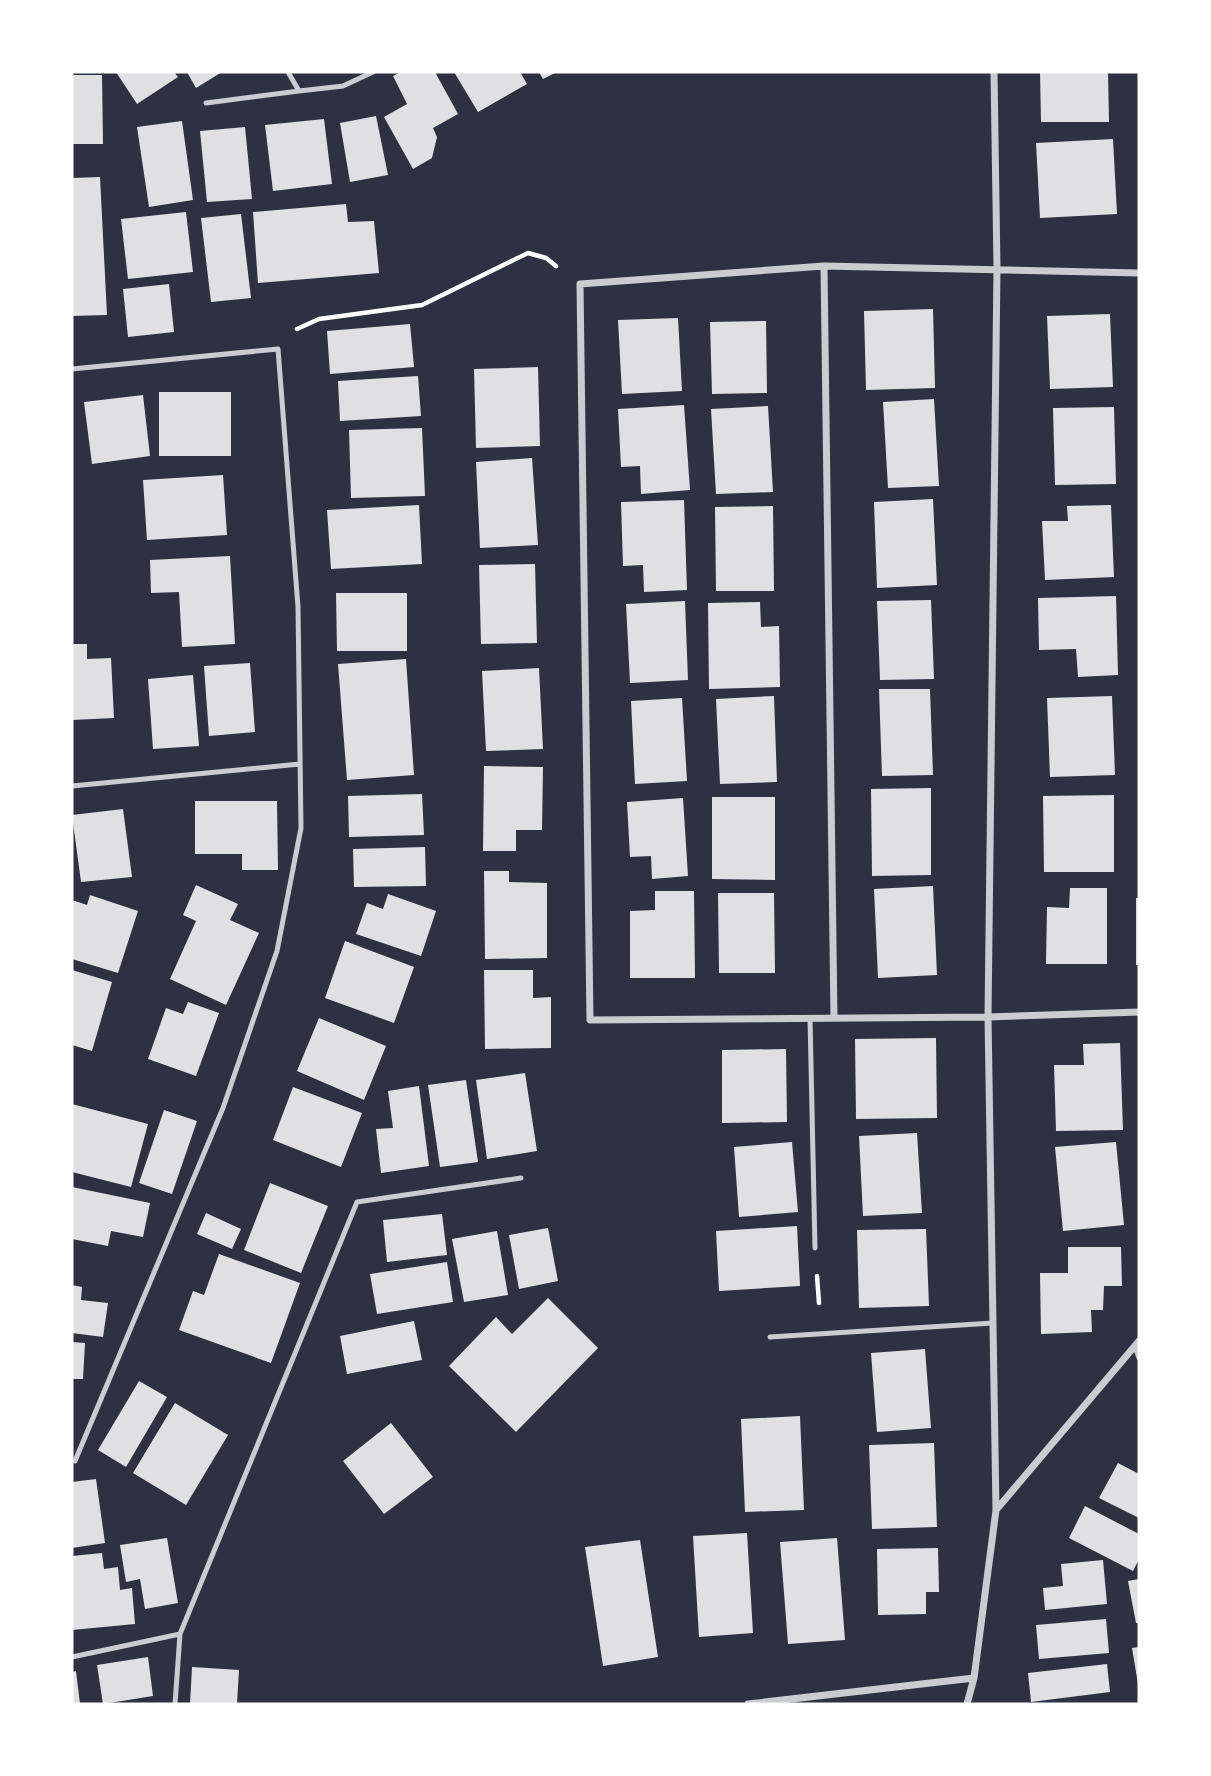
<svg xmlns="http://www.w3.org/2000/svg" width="1211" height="1776" viewBox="0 0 1211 1776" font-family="Commissioner,sans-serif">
<rect width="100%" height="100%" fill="#2d3142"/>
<path fill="#e0e0e3" d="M116 72H174L178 77 137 104Z
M187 72H222L196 88Z
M401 72H435L458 114 433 128 437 137 432 158 413 169 384 117 407 104 393 76Z
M454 72H520L527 84 478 112Z
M539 72H557L543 79Z
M1040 72H1108L1109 122H1041Z
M72 75H102L103 144H72Z
M376 116 388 175 350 182 340 123Z
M324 119 332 184 273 191 265 125Z
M182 121 193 200 149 207 137 127Z
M245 127 252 199 207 202 200 131Z
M1113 139 1117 214 1040 218 1036 143Z
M100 177 107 315 72 316V178Z
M346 204 348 222 374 221 379 273 258 283 253 212Z
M186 212 193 272 128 279 121 219Z
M241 214 251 298 211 302 201 218Z
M169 284 174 332 128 337 123 289Z
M933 309 935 388 866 390 864 311Z
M1110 314 1113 387 1050 389 1047 316Z
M678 318 682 391 622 394 618 320Z
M766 321 767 393 712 394 710 322Z
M410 324 414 367 330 374 327 331Z
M538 367 540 446 476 448 474 369Z
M418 376 421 416 340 421 338 381Z
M159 392H231V456H159Z
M143 395 150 456 92 464 84 402Z
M934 399 939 486 888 488 883 402Z
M684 405 690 490 641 494 640 466 621 467 618 409Z
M768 406 773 492 716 494 711 409Z
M1114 407 1116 484 1055 485 1053 408Z
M422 428 425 496 351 498 349 430Z
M532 458 538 545 480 548 476 462Z
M223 475 227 535 147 540 143 480Z
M933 499 937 585 877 588 874 502Z
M684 500 687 590 644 592 643 565 623 566 621 502Z
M419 505 422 564 331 569 327 510Z
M1111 505 1114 577 1045 580 1042 521H1068L1067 506Z
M773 506 774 591H716L715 507Z
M230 556 235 644 182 647 179 592 151 593 150 560Z
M535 564 537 643 481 644 479 565Z
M336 593H407V651H337Z
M1116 596 1118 675 1078 677 1076 649 1039 650 1038 598Z
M931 600 934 679 880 680 877 601Z
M685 601 688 680 630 683 626 604Z
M760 602 761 627 779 626 780 687 709 689 708 603Z
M72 644H87V659L111 658 114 718 72 720Z
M406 659 414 775 347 780 338 664Z
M250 663 255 732 209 736 204 666Z
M539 668 543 749 486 751 482 671Z
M193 675 199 746 153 749 148 679Z
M879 689H930L933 775 882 776Z
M774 696 777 782 720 784 716 699Z
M1112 696 1115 775 1050 777 1047 698Z
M682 698 687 781 635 784 631 701Z
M484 766 543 767 542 830H516V851H483Z
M931 788V875L872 876 871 789Z
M422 794 424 835 349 837 348 796Z
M1114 795V872H1044L1043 796Z
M712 797H775V880L712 879Z
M683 798 688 876 652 879 651 856 630 857 627 802Z
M195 801H277L278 870H242V854H195Z
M123 809 132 877 81 882 72 815Z
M425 847 426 886 354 887 353 849Z
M484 871H509V882L547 883V958L485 959Z
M196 885 238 904 230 920 259 933 226 1005 170 979 196 921 183 915Z
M933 886 937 975 878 978 874 889Z
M1070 888H1107V964H1046L1047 907 1069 908Z
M655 891H694L695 978H630V911L655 910Z
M718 893H774L775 973H719Z
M388 894 436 911 421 956 356 934 367 903 383 909Z
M90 895 138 911 118 973 72 959V900L87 905Z
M1136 898H1139V965H1136Z
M345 941 414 967 394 1023 325 998Z
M72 970 112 982 92 1051 72 1045Z
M484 970H533V998L551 997V1048L485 1049Z
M188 1002 219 1013 196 1076 148 1059 166 1008 183 1014Z
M319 1018 386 1046 364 1100 297 1071Z
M936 1038 937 1118 856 1119 855 1039Z
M1120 1043 1123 1130 1056 1131 1054 1065H1084L1083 1044Z
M786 1049 787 1122 722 1123V1050Z
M525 1073 537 1151 487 1159 476 1080Z
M466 1080 478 1162 440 1167 428 1085Z
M419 1086 429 1166 381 1173 376 1129 393 1128 388 1091Z
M293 1087 362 1113 341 1167 273 1140Z
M72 1104 148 1124 131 1187 72 1172Z
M164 1110 197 1121 172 1194 139 1183Z
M917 1133 922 1213 863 1216 859 1136Z
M792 1142 798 1212 739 1217 734 1147Z
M1116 1142 1124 1225 1063 1231 1055 1147Z
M270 1183 328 1206 301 1273 244 1250Z
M72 1187 150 1203 143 1237 111 1231 108 1246 72 1239Z
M206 1213 241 1229 232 1249 197 1234Z
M442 1214 447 1255 387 1262 383 1220Z
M797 1226 800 1286 719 1291 716 1231Z
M548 1228 558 1281 519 1289 509 1235Z
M926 1229 929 1306 859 1308 857 1230Z
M497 1231 508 1295 464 1302 452 1239Z
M1068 1247H1121L1122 1286H1104L1103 1310H1091L1092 1332 1041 1334 1040 1273H1068Z
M219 1254 300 1283 271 1363 179 1330 193 1291 204 1295Z
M447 1262 453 1302 377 1314 370 1274Z
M72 1285 82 1287 81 1300 108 1303 103 1337 72 1333Z
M548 1298 598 1348 516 1432 449 1366 496 1317 512 1334Z
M414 1321 422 1360 347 1374 340 1336Z
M72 1342 85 1343 83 1379H72Z
M925 1349 931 1428 877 1432 871 1353Z
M139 1381 167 1397 126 1467 98 1450Z
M175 1403 228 1435 186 1505 133 1473Z
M800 1416 804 1510 745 1512 741 1419Z
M391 1423 433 1477 384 1514 343 1461Z
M934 1443 937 1527 872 1529 869 1445Z
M1118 1463 1139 1474V1518L1099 1498Z
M96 1479 105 1543 72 1548V1482Z
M1085 1506 1139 1534V1559L1133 1571 1069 1538Z
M747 1533 753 1633 699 1637 693 1536Z
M167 1538 178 1603 145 1609 140 1579 126 1582 120 1545Z
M837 1538 845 1640 788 1644 780 1542Z
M640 1540 658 1657 603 1666 585 1547Z
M938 1548 939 1592H926V1614L878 1615 877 1549Z
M102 1553 104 1569 118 1567 120 1590 132 1588 135 1624 72 1630V1556Z
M1103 1560 1107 1604 1045 1610 1043 1588 1063 1586 1061 1564Z
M1139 1579V1623H1136L1128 1581Z
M1106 1619 1109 1653 1039 1659 1036 1625Z
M1139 1647V1684H1138L1132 1648Z
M148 1657 153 1696 103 1704 97 1665Z
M1107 1664 1110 1692 1031 1702 1028 1673Z
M192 1667 239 1670 237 1704H190Z
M76 1671 80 1704H72V1672Z"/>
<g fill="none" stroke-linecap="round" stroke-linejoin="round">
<path stroke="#fff" stroke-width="4.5" d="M297 329 319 319 422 305 528 253 546 258 556 266
M817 1276 819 1303"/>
<path stroke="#caccd0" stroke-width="5" d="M288 72 299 91 343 86 373 72
M206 103 299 91
M72 369 278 349 298 607 301 828 277 951 223 1108 75 1461H72
M72 786 300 764
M810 1018 815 1248
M770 1337 993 1323
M1135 1347 1139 1358
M72 1657 180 1634 357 1202 521 1178
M175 1704 180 1634"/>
<path stroke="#caccd0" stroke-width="7" d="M824 266 834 1018
M1139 273 824 266 580 284 590 1020 988 1017 1139 1012
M996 1510 1139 1341
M748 1704 974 1678
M967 1704 974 1678 996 1510 988 1017 997 268 994 72"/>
</g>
<rect width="1211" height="1776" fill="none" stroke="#ffffff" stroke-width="147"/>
</svg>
